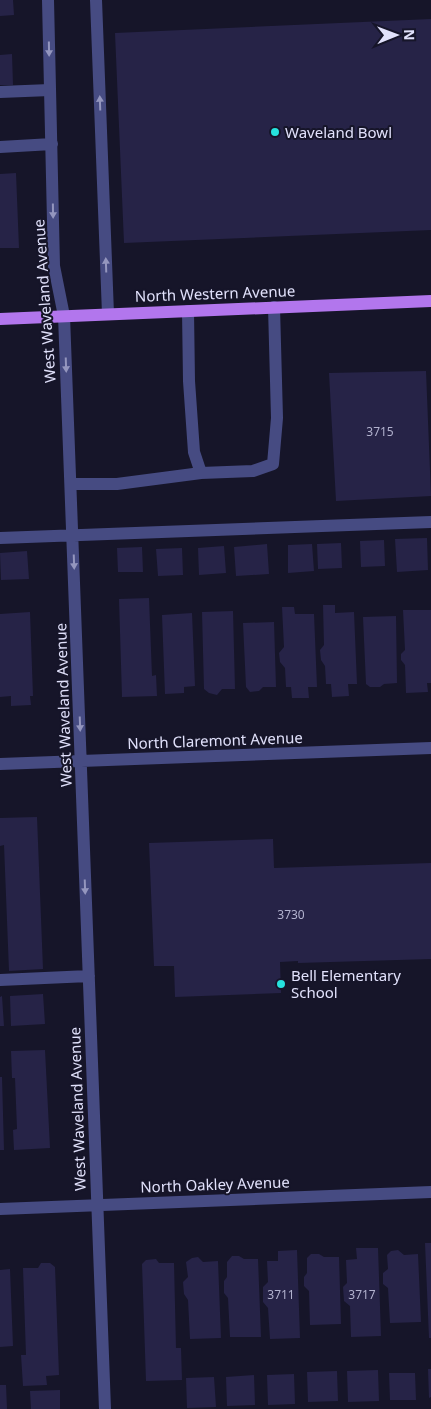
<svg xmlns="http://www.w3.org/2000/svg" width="431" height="1409" viewBox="0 0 431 1409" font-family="'Noto Sans',sans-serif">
<rect width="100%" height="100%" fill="#161529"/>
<path fill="#262347" d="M0 0H13L14 15 0 16Z
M431 19V230L124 243 115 33Z
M12 54 13 85H0V55Z
M16 173 19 248H0V174Z
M426 371 431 496 336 501 329 373Z
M427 538 428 570 397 572 395 539Z
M384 540 385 566 361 567 360 541Z
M341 543 342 568 318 569 317 544Z
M267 544 269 574 236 576 234 547Z
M312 544 314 571 288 573V545Z
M224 546 226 573 199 575 198 548Z
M142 547 143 572H118L117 548Z
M182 548 183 575 158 576 156 549Z
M27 551 29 579 1 580 0 553Z
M149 598 152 676 156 675 157 696 122 697 119 599Z
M323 605H335V613L354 612 357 684H348L349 696 332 697 331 684H326L325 666 321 660 320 650 324 645Z
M282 607H294L295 614H314L317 687H308L309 698H292L291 687H286L285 668 280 662 279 653 284 647Z
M403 610H431V683H427L428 692 406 693 405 665 401 660V654L405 650Z
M233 611 235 689H222L217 695 209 693 204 689 202 612Z
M30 612 33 696H30L31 705 11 706V696L0 697V614Z
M192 613 195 686 184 687V693L165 694 162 615Z
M396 616 397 683 384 684 380 687H370L366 684 363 617Z
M274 622 276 687H263L259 691 250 692 246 687 243 623Z
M37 817 43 969 9 971 4 845 0 846V818Z
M273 839 274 868 431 863V959L298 963V961L280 962 281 993 175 997 174 966H154L149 843Z
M43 994 45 1024 11 1026 10 996Z
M2 996 4 1026H0V997Z
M45 1050 50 1148 14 1150 13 1130 17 1129 15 1078H12L11 1051Z
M0 1077H2L4 1150H0Z
M425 1243H431V1338H429Z
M356 1248H378L381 1336 351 1337 350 1306 344 1301 343 1287 347 1283 346 1260 357 1259Z
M297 1250 300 1338 270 1339 268 1308 263 1302V1287L268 1282 267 1261H278V1251Z
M398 1250 404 1255 418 1254 421 1322 390 1323 388 1288 383 1284V1273L388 1269 387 1255 391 1251Z
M311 1254H319L324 1257H339L341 1324 310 1325 309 1291 304 1286V1277L307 1273V1258Z
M232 1256H239L244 1259H258L261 1337H230L228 1298 224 1293V1281L227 1277V1262Z
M198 1257 203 1262 218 1261 221 1338 190 1339 188 1300 184 1294 183 1282 188 1277 186 1262 192 1258Z
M156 1259 159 1263H174L176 1348H181L182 1380 146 1381 142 1264 146 1260Z
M41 1263H50L55 1267 59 1375 46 1376 47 1385 23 1386 21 1355H26L23 1268H38Z
M10 1269 13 1346 0 1347V1270Z
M428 1369H431V1397L429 1398Z
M378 1370 379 1401 348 1402 347 1371Z
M337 1371 338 1401 308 1402 307 1372Z
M389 1373H415L416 1400H390Z
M294 1374 295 1404 268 1405 267 1375Z
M254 1375 255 1405 227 1406 226 1377Z
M214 1377 216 1407 187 1408 186 1378Z
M0 1385H6L7 1409H0Z
M60 1390V1409H31L30 1391Z"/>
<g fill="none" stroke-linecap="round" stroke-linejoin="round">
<path stroke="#464b82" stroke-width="12" d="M48 0 54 266 64 316 105 1409
M96 0 108 314
M0 92 50 90
M0 147 52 144
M188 311 189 381 194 452 201 473 253 471 273 464 277 418 274 307
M71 484H117L201 473
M0 538 431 522
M0 764 431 748
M0 980 89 976
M0 1209 431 1192"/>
<path stroke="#b276ed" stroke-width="12" d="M0 319 431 301"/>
</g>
<defs><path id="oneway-solid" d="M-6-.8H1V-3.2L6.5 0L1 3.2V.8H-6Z" transform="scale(1.25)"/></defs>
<g fill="#9496be">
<use href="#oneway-solid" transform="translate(49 49) rotate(89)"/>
<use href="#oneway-solid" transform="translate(100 103) rotate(-92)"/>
<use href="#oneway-solid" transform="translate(53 211) rotate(89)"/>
<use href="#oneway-solid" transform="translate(106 265) rotate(-92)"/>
<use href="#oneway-solid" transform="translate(66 365) rotate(88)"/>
<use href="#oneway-solid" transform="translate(74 562) rotate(88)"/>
<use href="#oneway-solid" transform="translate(80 724) rotate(88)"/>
<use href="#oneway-solid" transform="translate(85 887) rotate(88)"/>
</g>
<g fill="#26e2de" stroke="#161529" stroke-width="2">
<circle cx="275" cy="132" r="5"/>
<circle cx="281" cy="984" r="5"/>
</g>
<g text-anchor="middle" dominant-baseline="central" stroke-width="4" stroke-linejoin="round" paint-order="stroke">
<g font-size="12" fill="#b2b2ce">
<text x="380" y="431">3715</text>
<text x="291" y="914">3730</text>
<text x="281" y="1294">3711</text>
<text x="362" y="1294">3717</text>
</g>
<g font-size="15" fill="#e1e1fb" stroke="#161529" text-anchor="start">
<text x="285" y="132">Waveland Bowl</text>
<text x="291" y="975">Bell Elementary<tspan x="291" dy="17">School</tspan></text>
</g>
<g font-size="15" fill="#e1e1fb" stroke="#161529">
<text transform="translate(215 293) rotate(-2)">North Western Avenue</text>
<text transform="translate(44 301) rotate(-94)">West Waveland Avenue</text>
<text transform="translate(63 705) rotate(-92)">West Waveland Avenue</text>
<text transform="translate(215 740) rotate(-2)">North Claremont Avenue</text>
<text transform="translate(77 1109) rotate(-92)">West Waveland Avenue</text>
<text transform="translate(215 1184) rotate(-2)">North Oakley Avenue</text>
</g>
</g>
<g transform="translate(396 35) rotate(89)" stroke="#161529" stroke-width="4" paint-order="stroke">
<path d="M0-4L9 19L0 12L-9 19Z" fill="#e1e1fb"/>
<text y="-8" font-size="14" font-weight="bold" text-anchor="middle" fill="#e1e1fb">N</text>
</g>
</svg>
